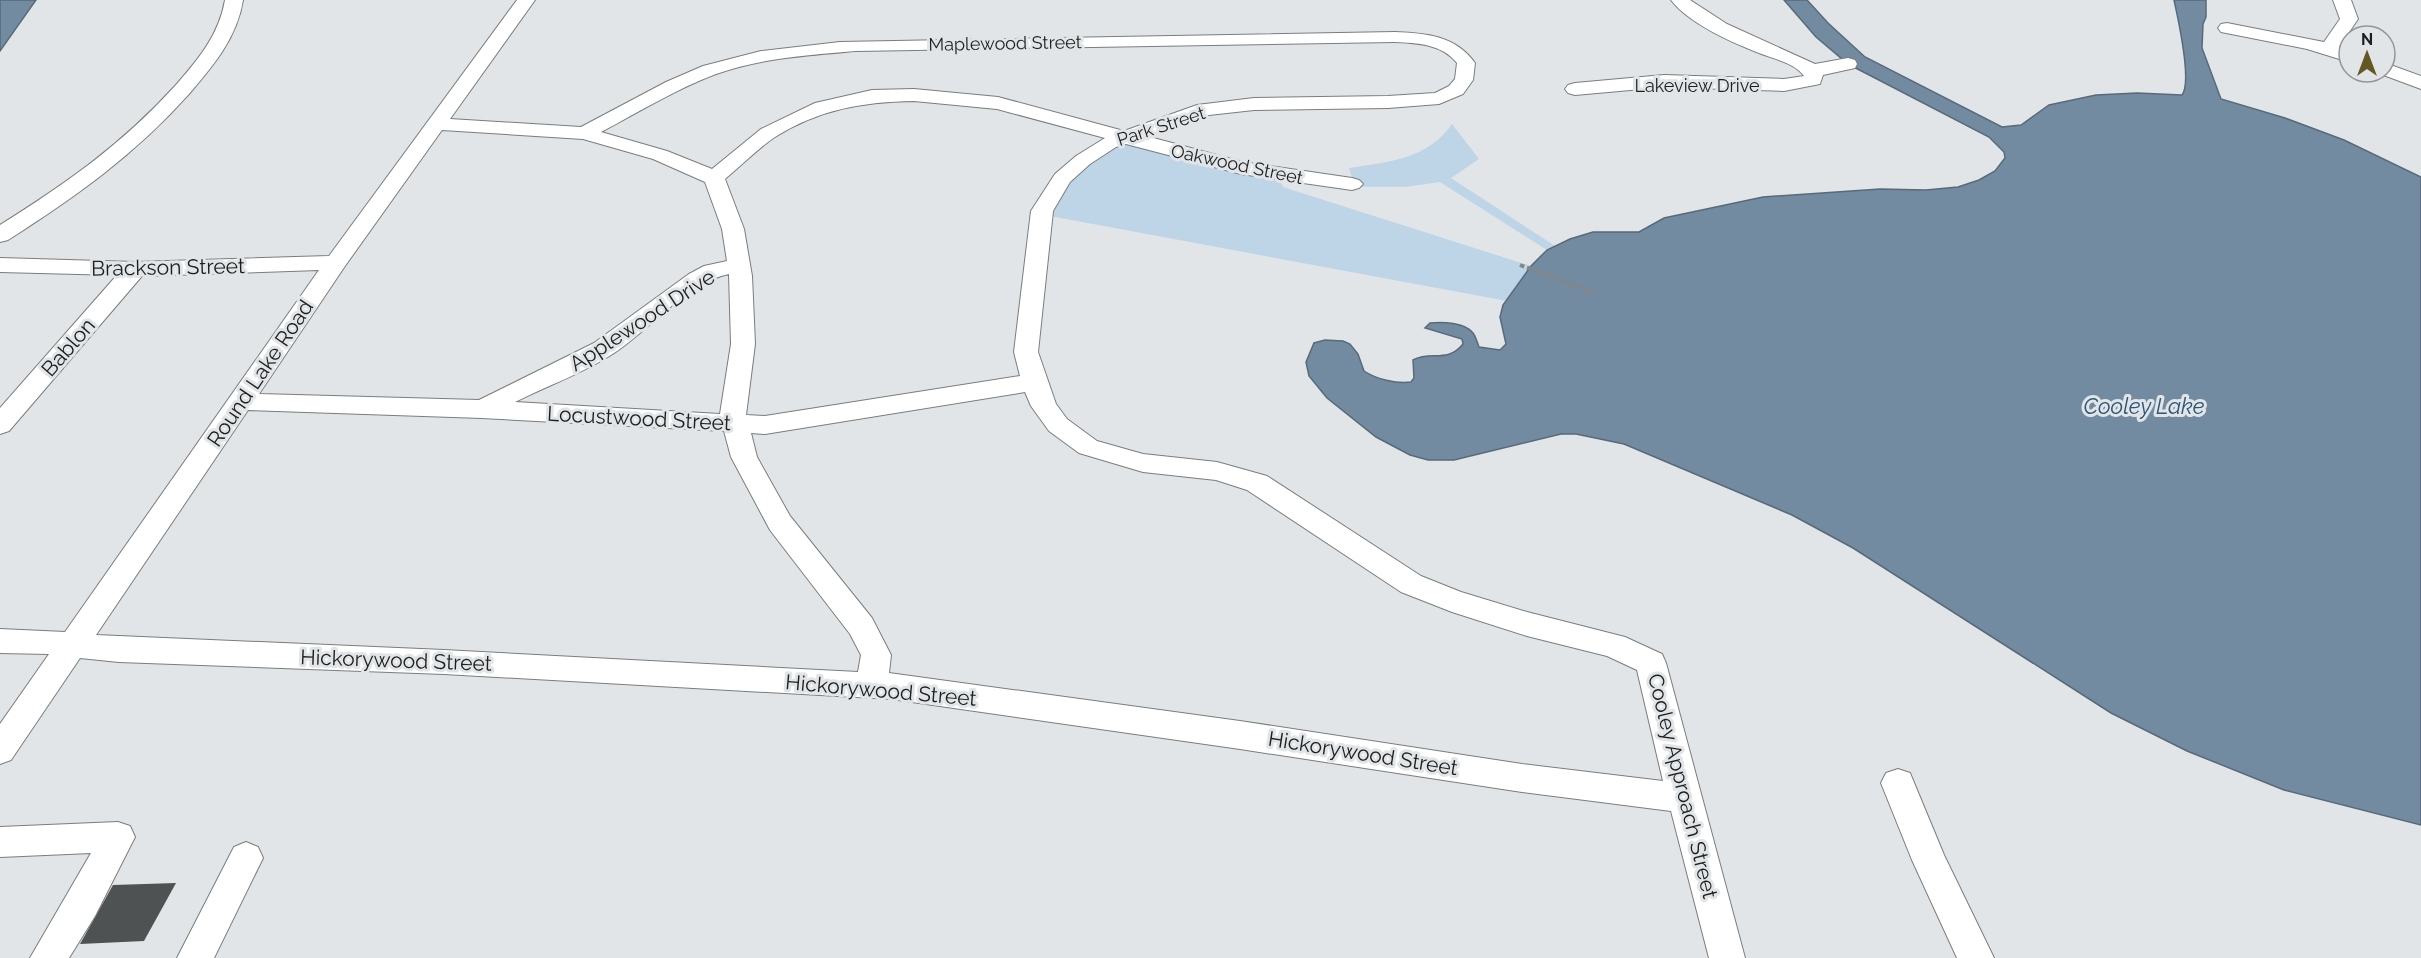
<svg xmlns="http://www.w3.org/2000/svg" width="2421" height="958" viewBox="0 0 2421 958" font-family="Raleway,sans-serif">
<rect width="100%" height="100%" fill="#e2e5e7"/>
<path fill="#bed4e7" d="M1452 124 1479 159 1451 178 1555 246 1547 250 1440 182 1405 187H1355L1349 168C1388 162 1428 159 1452 124Z
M1127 143 1242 173 1281 181 1283 187 1531 266 1507 301 1050 216 1074 174 1103 154Z"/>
<path fill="#728ba1" stroke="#586a7a" stroke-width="1.5" d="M0 0H36L0 51Z
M1784 0H1807L1828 23 1865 57 2002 127 2021 125 2049 105 2096 95 2137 93 2182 95C2192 82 2178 18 2174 0H2206V17L2203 24 2202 48 2221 99 2285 118 2344 140 2421 177V825L2284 790 2187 751 2111 713 1853 548 1792 515 1624 444 1576 434H1561L1454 460H1428L1410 455 1376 437 1327 398 1309 376 1306 362 1314 343 1325 340 1343 341 1350 344 1358 354 1364 371C1376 379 1396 384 1411 382L1414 378 1413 360C1431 350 1447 364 1463 344L1462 339 1425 328 1430 323C1442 322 1465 322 1473 333 1476 337 1477 342 1479 347L1500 350 1506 344 1500 317 1503 305 1531 266 1547 250 1570 239 1593 232H1639L1664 218 1763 197 1880 189 1926 190 1958 187 1979 180 1995 171 2005 158 2004 152 1989 137 1848 64 1816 37Z"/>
<path fill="#4f5253" d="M176 883 144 941 80 944 113 885Z"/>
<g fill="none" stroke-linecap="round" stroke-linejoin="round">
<g stroke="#7a7d7f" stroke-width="2">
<path id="minor" d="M225 0H243C237 38 213 66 189 94 133 156 78 195 8 240L0 242V225C67 183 121 145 175 86 198 60 219 35 225 0Z
M517 0H535L450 119 581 127 666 82 703 66 761 51 840 42 1395 32C1426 33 1456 36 1475 63L1473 80 1463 94 1439 104 1388 108 1254 110 1200 116 1146 136 1243 162 1352 178 1359 180 1363 184 1359 188 1352 190 1241 174 1126 144 1116 147 1090 164 1070 182 1053 211 1038 352 1056 404 1067 419 1097 441 1143 454 1217 462 1267 476 1421 576 1461 592 1527 612 1625 637 1662 654 1666 663 1745 958H1709L1671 811 1522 792 1240 749 891 699 444 674 119 662 80 658 11 760 0 764V724L49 654 0 653V629L65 632 319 270 142 276 9 431 0 434V408L117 275 0 272V258L135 262 329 256ZM1395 42C1417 43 1442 44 1457 63L1455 79 1449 86 1435 93 1388 96 1254 98 1197 105 1124 131 998 97 914 89 872 90 815 103 761 129 712 169 667 151 601 132C639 112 676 89 716 74 761 58 809 55 856 51ZM914 101 997 109 1105 138 1076 156 1055 174 1031 211 1014 352 1020 376 765 416 746 415 755 344 752 276 744 229 725 179C741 166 757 149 775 137 820 109 863 102 914 101ZM442 130 583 139 653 159 705 182 722 229 727 261 704 266 689 274 594 343 479 400 259 394 345 266ZM729 274 731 344 720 414 515 402C547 386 581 374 611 355 648 332 687 282 729 274ZM1025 392 1031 406 1049 431 1079 453 1143 472 1216 480 1247 490 1401 592 1452 612 1527 636 1607 656 1637 670 1663 781 1522 764 1240 721 889 673 891 655 872 618 790 516 757 457 751 433 765 434ZM248 410 482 418 724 431 731 457 770 530 850 634 861 655 858 672 444 650 96 635Z
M1671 0H1690L1727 24 1815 64 1848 58 1855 60 1857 64 1855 68 1823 75 1820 84 1784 91 1664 87 1575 95 1568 93 1565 89 1568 85 1575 83 1664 75 1784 79 1804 76C1795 63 1774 59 1759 53 1733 43 1688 23 1671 0Z
M2333 0H2351L2358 19 2339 47 2349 50V62L2307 49 2221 32 2218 28 2221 24 2227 23 2324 42 2340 19Z
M2385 63 2421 76V89L2378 73 2385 72Z
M1898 769 1910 773 1944 855 1994 958H1957L1912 860 1881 783 1886 773Z
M118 822 130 826 135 837 95 916 69 958H30L91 853 0 857V827Z
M246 842 258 847 263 858 214 958H177L234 847Z"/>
</g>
<path stroke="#838586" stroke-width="4" stroke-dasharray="4.5 3" stroke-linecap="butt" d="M1520 265 1595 293"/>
<use href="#minor" fill="#fff" fill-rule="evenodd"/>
</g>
<g text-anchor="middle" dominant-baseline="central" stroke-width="6" stroke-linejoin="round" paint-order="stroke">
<g font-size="18" fill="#1d1e1f" stroke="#e2e5e7">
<text transform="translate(1005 43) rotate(-1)">Maplewood Street</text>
<text x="1697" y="85">Lakeview Drive</text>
<text transform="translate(1161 126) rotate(-18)">Park Street</text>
<text transform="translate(1237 164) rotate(12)">Oakwood Street</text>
</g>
<g font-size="21" fill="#1d1e1f" stroke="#e2e5e7">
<text transform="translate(168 267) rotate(-1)">Brackson Street</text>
<text transform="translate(642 320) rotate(-33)">Applewood Drive</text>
<text transform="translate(68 347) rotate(-49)">Bablon</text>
<text transform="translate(260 373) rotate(-56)">Round Lake Road</text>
<text transform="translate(639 418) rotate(3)">Locustwood Street</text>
<text transform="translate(396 660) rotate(2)">Hickorywood Street</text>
<text transform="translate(881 690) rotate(5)">Hickorywood Street</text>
<text transform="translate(1363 753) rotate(9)">Hickorywood Street</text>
<text transform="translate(1683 786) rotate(76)">Cooley Approach Street</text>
</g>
<g font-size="22" font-style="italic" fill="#2b5477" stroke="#e2e5e7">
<text x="2144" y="406">Cooley Lake</text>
</g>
</g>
<g transform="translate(2367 54)"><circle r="28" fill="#e2e5e7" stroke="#939597" stroke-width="1.5"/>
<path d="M0-4.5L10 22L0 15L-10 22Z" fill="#635723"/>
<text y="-9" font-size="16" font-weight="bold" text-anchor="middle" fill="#1d1e1f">N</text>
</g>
</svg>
